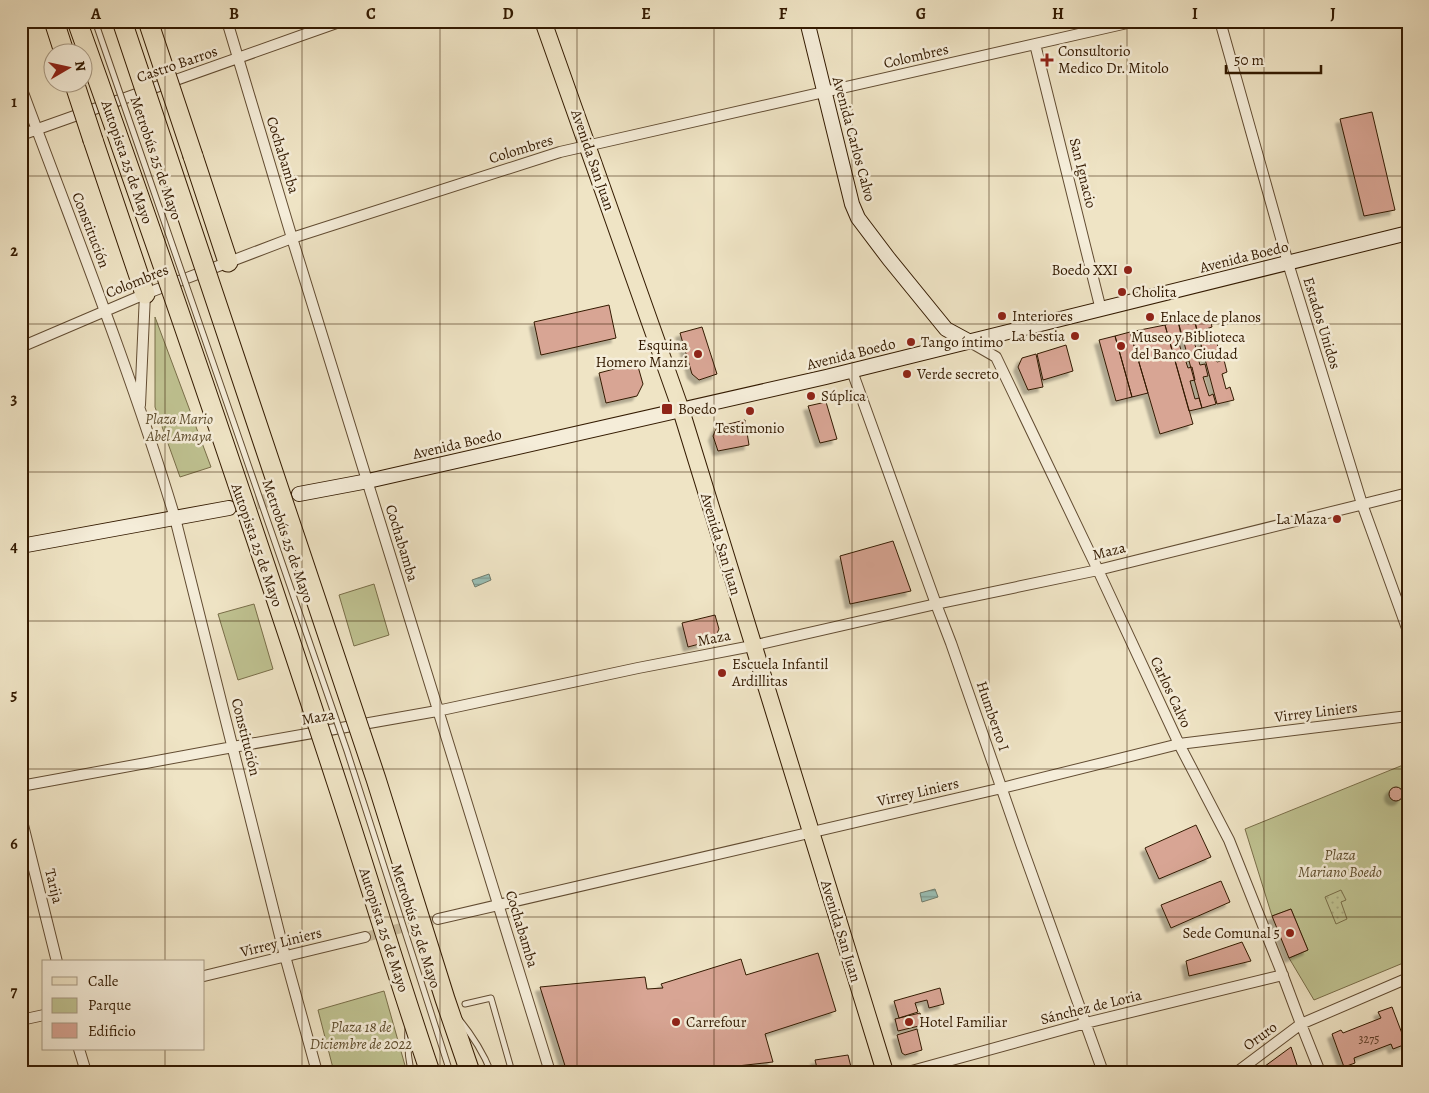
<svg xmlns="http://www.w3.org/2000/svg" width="1429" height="1093" viewBox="0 0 1429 1093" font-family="Alegreya,serif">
<defs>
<pattern id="garden-dots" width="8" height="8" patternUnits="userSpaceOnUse" patternTransform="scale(1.25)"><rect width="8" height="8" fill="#bfc291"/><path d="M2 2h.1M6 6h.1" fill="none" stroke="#a5a67b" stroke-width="1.8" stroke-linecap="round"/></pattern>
<pattern id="water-rules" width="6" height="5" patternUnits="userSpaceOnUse" patternTransform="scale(1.25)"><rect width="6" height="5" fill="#9abfb5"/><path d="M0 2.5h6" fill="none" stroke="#7e9a91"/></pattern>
<filter id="shadow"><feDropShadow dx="-4.5" dy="4.5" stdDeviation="1" flood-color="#0004"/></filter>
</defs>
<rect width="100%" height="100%" fill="#efe4c5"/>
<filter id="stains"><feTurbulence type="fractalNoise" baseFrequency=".004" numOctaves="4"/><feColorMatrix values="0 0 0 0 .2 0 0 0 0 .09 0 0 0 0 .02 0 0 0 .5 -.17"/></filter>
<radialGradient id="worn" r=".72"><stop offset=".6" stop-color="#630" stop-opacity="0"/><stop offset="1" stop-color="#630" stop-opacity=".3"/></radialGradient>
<path fill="#bfc291" stroke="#796e49" d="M155 317 211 467 180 477 155 407Z
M374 584 389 635 354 646 339 595Z
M254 604 273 669 238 680 218 614Z
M1408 763V961L1314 1000 1289 958 1308 950 1291 909 1272 916 1245 829Z
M384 991 406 1069 396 1072H334L318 1010Z"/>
<path fill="url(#garden-dots)" stroke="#796e49" d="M1341 890 1346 900 1341 902 1347 919 1336 924 1325 897Z"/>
<path fill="url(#water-rules)" stroke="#717d6d" d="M489 574 491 580 475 587 472 580Z
M935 889 938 897 922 902 920 893Z"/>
<path fill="#d8a594" stroke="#331a01" filter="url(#shadow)" d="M1372 112 1395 210 1364 216 1340 119Z
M609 305 616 338 541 355 534 322Z
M1209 314 1212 327 1206 329 1210 344 1217 343 1219 352 1215 353 1217 362 1224 360 1227 372 1222 374 1226 389 1230 387 1234 400 1217 404 1194 318Z
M1194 318 1197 332 1191 333 1196 348 1201 346 1204 356 1198 358 1200 365 1205 364 1208 376 1203 377 1209 396 1213 394 1216 404 1202 408 1178 321Z
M1178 321 1181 335 1177 337 1182 353 1187 352 1189 361 1186 362 1188 368 1192 367 1195 380 1190 381 1195 399 1199 398 1202 408 1189 411 1165 325Z
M1165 325 1193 424 1160 434 1130 332Z
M702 327 717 374 699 380 692 374 680 333Z
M1130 332 1148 393 1132 397 1115 336Z
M1115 336 1132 397 1116 401 1099 340Z
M1066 345 1073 371 1043 380 1037 354Z
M1036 354 1043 387 1028 390 1018 367 1022 358Z
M637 363 643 384 637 396 606 403 599 373Z
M826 402 837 439 820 443 808 406Z
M745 420 749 445 718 451 713 436 717 427Z
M893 541 911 591 850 604 840 556Z
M715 615 719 629 714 640 688 647 682 623Z
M1389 794a7 7 0 1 1 14 0a7 7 0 1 1-14 0Z
M1196 825 1211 857 1159 879 1145 848Z
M1221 881 1230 902 1171 928 1161 905Z
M1291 909 1308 950 1289 958 1272 916Z
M1242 942 1251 961 1189 976 1186 961Z
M818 953 836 1011 765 1034 773 1062 684 1072H567L540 987 645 977 647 989 663 988 661 984 741 959 746 975Z
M940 988 944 1004 929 1008 927 1000 915 1003 918 1012 899 1018 894 1001Z
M1392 1007 1406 1044 1393 1049 1391 1044 1354 1058 1355 1063 1344 1067 1332 1034 1341 1030 1343 1033 1381 1018 1378 1012Z
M920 1013 923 1025 898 1031 895 1019Z
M917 1029 922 1050 905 1055 902 1053 897 1035Z
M1291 1047 1298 1068 1291 1072H1257Z
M848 1055 852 1071 818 1072 815 1060Z"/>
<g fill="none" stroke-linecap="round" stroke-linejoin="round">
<path stroke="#c9bc9e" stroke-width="10" stroke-dasharray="10 5" stroke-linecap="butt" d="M365 937 438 919"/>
<path stroke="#c9bc9e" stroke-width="14" stroke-dasharray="14 7" stroke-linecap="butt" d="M236 507 299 494"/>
<g stroke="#624c32" stroke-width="7">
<path id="lane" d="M465 1004 491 998 512 1072
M408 1029C407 1044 408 1057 411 1072"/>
</g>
<g stroke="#624c32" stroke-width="12">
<path id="street" d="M227 21 292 238 550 1072
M1220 21 1288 263 1362 504 1408 631
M1035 44 1101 310
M21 87C74 230 131 372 175 518L285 956 317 1072
M21 135 342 21
M970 342 996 357 1098 570 1179 744 1229 840 1280 968 1301 1024 1320 1072
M21 347 145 294 292 238 560 152 1136 21
M852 371 936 604 951 643 1022 847 1103 1072
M140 405 145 294
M21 786 233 747 437 711 638 668 752 646 936 604 1098 570 1408 493
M21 817 57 962
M438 919 1002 788 1179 744 1408 716
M204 976 365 937
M21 1020 44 1015
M79 1049 86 1072
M908 1072 1086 1023 1283 975
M1237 1072 1301 1024 1408 978"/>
</g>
<g stroke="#331a01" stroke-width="16">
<path id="secondary" d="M807 21 852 204 858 218 889 259 946 329 970 342
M299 494 368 481 826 377 1408 233
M21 546 229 508"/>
</g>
<g stroke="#331a01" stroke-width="18">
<path id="primary" d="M543 21 681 410 885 1072"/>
</g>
<g stroke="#331a01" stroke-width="21">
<path id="highway" d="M54 21 64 52
M93 140 145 294
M193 156 228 262"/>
</g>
<use href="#lane" stroke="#f5edd9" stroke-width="5"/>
<use href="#street" stroke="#f5edd9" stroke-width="10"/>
<use href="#secondary" stroke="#f5edd9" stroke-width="14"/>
<use href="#primary" stroke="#efe4c5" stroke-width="16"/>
<use href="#highway" stroke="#efe4c5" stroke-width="19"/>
<g stroke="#624c32" stroke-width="7" stroke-linecap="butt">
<path id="lane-bridge" d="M95 21 347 751 450 1072
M459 1019C472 1035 483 1052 491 1072"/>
</g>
<g stroke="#331a01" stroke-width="21" stroke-linecap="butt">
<path id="highway-bridge" d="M77 21C167 273 253 526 336 780 368 877 397 975 430 1072
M122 21 376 779 445 999 470 1072
M148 21 193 156
M74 82 93 140"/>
</g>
<use href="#lane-bridge" stroke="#f5edd9" stroke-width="5"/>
<use href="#highway-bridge" stroke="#efe4c5" stroke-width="19"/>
</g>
<path fill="none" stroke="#331a01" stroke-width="1" stroke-opacity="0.55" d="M165 21V962M302 21V1072M440 21V1072M577 21V1072M714 21V1072M852 21V1072M989 21V1072M1127 21V1072M1264 21V1072M21 176H1408M21 324H1408M21 472H1408M21 621H1408M21 769H1408M21 917H1408M165 1049V1072"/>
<g fill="#8f2418" stroke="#f5edd9" stroke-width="2">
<path d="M1044.5 52.5h5v5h5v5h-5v5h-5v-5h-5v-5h5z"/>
<circle cx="1128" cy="270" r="5"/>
<circle cx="1122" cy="292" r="5"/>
<circle cx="1002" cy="316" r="5"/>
<circle cx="1150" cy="317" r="5"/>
<circle cx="1075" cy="336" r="5"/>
<circle cx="911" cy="342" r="5"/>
<circle cx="1121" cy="346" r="5"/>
<circle cx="698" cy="354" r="5"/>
<circle cx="907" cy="374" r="5"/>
<circle cx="811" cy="396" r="5"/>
<rect x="661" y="403" width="12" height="12" rx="2.5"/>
<circle cx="750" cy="411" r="5"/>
<circle cx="1337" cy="519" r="5"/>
<circle cx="722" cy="673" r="5"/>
<circle cx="1290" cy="933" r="5"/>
<circle cx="676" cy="1022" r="5"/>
<circle cx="909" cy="1022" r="5"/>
</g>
<g text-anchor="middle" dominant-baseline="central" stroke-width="5" stroke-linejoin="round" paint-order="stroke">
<g font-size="12" fill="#5c3d26">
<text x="1369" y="1039">3275</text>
</g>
<g font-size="15" fill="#331a01" stroke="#f5edd9" text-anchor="start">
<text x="1058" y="51">Consultorio<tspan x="1058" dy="17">Medico Dr. Mitolo</tspan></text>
<text x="1118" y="270" text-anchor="end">Boedo XXI</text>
<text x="1132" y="292">Cholita</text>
<text x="1012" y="316">Interiores</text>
<text x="1160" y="317">Enlace de planos</text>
<text x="1065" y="336" text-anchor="end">La bestia</text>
<text x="1131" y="337">Museo y Biblioteca<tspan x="1131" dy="17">del Banco Ciudad</tspan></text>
<text x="921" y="342">Tango íntimo</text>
<text x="688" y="345" text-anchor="end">Esquina<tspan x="688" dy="17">Homero Manzi</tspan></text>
<text x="917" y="374">Verde secreto</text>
<text x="821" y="396">Súplica</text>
<text x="678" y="409">Boedo</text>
<text x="750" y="428" text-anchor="middle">Testimonio</text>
<text x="1327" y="519" text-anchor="end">La Maza</text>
<text x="732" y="664">Escuela Infantil<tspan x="732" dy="17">Ardillitas</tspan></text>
<text x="1280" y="933" text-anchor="end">Sede Comunal 5</text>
<text x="686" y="1022">Carrefour</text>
<text x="919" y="1022">Hotel Familiar</text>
</g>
<g font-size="15" fill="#331a01" stroke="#f5edd9">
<text transform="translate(916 56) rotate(-13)">Colombres</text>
<text transform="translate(177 64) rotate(-19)">Castro Barros</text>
<text transform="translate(854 139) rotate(75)">Avenida Carlos Calvo</text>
<text transform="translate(521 149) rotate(-17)">Colombres</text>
<text transform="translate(283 155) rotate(73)">Cochabamba</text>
<text transform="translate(156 158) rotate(71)">Metrobús 25 de Mayo</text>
<text transform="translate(593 160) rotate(71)">Avenida San Juan</text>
<text transform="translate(127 162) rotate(71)">Autopista 25 de Mayo</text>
<text transform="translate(1083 173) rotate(76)">San Ignacio</text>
<text transform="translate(91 230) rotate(69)">Constitución</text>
<text transform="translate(1244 257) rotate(-14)">Avenida Boedo</text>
<text transform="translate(137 281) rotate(-22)">Colombres</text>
<text transform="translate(1322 323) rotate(73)">Estados Unidos</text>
<text transform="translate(851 354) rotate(-14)">Avenida Boedo</text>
<text transform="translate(457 444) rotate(-13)">Avenida Boedo</text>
<text transform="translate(288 541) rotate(71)">Metrobús 25 de Mayo</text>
<text transform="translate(402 543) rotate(73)">Cochabamba</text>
<text transform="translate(721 544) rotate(73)">Avenida San Juan</text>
<text transform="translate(257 545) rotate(71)">Autopista 25 de Mayo</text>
<text transform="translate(1109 551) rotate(-14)">Maza</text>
<text transform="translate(714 638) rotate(-11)">Maza</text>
<text transform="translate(1171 692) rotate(65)">Carlos Calvo</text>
<text transform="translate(1316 712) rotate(-7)">Virrey Liniers</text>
<text transform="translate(993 716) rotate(71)">Humberto I</text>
<text transform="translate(318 717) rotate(-10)">Maza</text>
<text transform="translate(246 737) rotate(76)">Constitución</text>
<text transform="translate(918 792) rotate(-13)">Virrey Liniers</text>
<text transform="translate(54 886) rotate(76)">Tarija</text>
<text transform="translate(416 926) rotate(72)">Metrobús 25 de Mayo</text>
<text transform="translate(522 929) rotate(73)">Cochabamba</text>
<text transform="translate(384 930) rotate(72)">Autopista 25 de Mayo</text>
<text transform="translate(841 931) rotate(73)">Avenida San Juan</text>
<text transform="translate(281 942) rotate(-14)">Virrey Liniers</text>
<text transform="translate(1091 1007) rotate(-14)">Sánchez de Loria</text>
<text transform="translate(1260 1036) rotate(-36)">Oruro</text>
</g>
<g font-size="15" font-style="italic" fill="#5d4c2c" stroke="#f5edd9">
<text x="179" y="419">Plaza Mario<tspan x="179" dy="17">Abel Amaya</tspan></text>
<text x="1340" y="855">Plaza<tspan x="1340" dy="17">Mariano Boedo</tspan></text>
<text x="361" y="1027">Plaza 18 de<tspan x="361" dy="17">Diciembre de 2022</tspan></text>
</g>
</g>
<rect width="1429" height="1093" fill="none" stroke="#efe4c5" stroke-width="55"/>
<rect x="42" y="960" width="162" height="90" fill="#f5edd9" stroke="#a79983"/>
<rect x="52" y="977" width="25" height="8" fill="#efe4c5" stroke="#a79983"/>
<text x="88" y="986" font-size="15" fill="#331a01">Calle</text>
<rect x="52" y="998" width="25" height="15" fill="#bfc291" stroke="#a79983"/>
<text x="88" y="1010" font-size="15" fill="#331a01">Parque</text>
<rect x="52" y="1023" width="25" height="15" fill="#d8a594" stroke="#a79983"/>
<text x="88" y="1036" font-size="15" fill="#331a01">Edificio</text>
<g transform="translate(68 68) rotate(81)"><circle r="24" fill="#f5edd9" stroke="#a79983"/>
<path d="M0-4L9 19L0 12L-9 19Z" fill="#8f2418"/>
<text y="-8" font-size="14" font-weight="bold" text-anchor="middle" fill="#331a01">N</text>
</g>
<path d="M1226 65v8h95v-8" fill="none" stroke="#331a01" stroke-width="2.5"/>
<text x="1234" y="65" font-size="15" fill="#331a01" stroke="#f5edd9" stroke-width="4" paint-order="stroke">50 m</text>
<rect x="28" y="28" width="1374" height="1038" fill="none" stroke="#331a01" stroke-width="2"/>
<g font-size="16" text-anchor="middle" font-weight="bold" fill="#331a01">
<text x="96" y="19">A</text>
<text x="234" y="19">B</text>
<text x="371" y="19">C</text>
<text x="508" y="19">D</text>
<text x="646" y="19">E</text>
<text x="783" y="19">F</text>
<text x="921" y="19">G</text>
<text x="1058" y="19">H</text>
<text x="1195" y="19">I</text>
<text x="1333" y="19">J</text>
<text x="14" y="107">1</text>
<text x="14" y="256">2</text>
<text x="14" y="404">3</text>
<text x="14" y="552">4</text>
<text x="14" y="700">5</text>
<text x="14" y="849">6</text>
<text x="14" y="997">7</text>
</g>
<rect width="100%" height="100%" filter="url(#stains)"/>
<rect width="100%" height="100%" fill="url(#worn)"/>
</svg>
